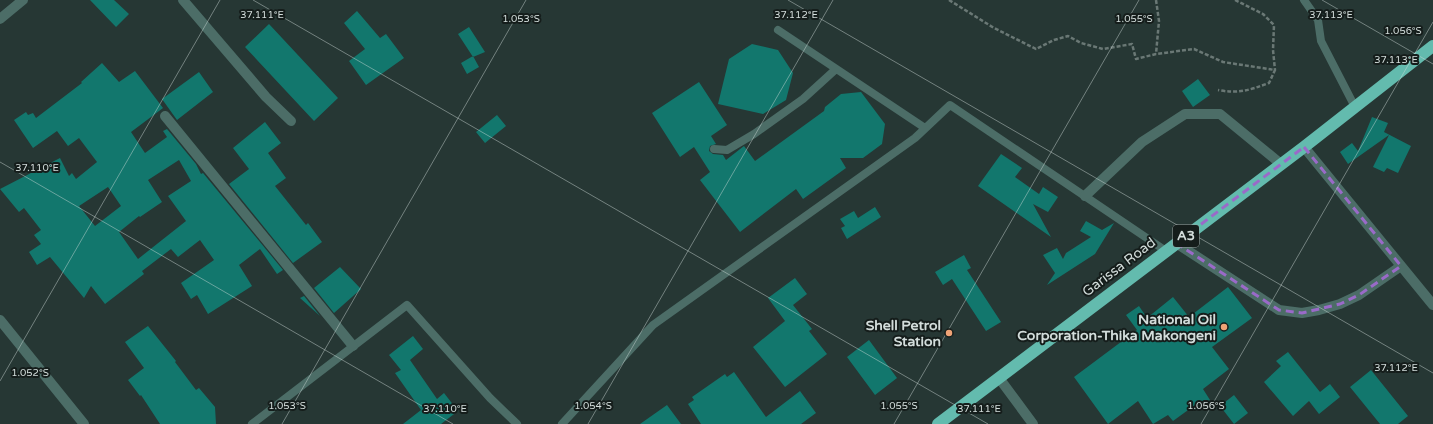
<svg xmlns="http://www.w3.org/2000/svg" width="1433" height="424" viewBox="0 0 1433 424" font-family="'Varela Round',sans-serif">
<rect width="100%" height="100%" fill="#263734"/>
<path fill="#12776d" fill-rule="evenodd" d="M90 0H114L129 14 116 27Z
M357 11 380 38 386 34 404 58 366 85 349 61 365 49 344 23Z
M269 24 338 98 314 121 245 47Z
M469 27 485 52 473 57 458 34Z
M752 44 778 50 793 73 786 100 763 114 718 104 729 59Z
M473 56 479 67 467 74 461 63Z
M102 63 119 82 135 71 163 108 131 132 145 153 167 137 163 131 167 129 196 164 201 174 203 173 283 270 277 274 260 249 239 265 252 286 208 314 197 295 191 299 181 283 214 260 200 240 178 257 171 249 142 271 144 274 105 304 91 286 84 298 50 257 37 265 29 252 41 244 34 235 41 230 24 208 19 212 0 189 60 158 69 176 72 173 76 179 97 162 79 138 68 146 57 131 33 148 14 120 26 112 28 115 33 113 36 118 82 83 81 82ZM179 160 191 181 168 196 186 221 138 259 119 232 139 216 140 217 162 202 148 180ZM108 187 121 206 95 226 79 206Z
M199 72 213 92 177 120 162 99Z
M1198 79 1210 95 1193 107 1182 91Z
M699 82 727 125 711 136 716 144 710 146 709 151 713 154 723 155 726 160 744 146 755 161 824 111 825 107 841 94 861 92 885 124 882 144 863 158H840L846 168 803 199 796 189 740 232 700 180 710 172 694 147 680 157 652 113Z
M497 115 506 126 485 143 476 132Z
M1372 117 1388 123 1384 132 1411 146 1398 173 1387 168 1384 172 1373 167 1389 135 1348 164 1340 152 1352 143 1358 151Z
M265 122 281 143 268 153 286 178 275 186 306 225 308 223 322 242 293 263 229 184 249 169 233 148Z
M1001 154 1022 168 1015 177 1039 194 1043 187 1058 197 1048 212 1033 204 1051 237 978 186Z
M875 207 881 217 847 239 841 228 845 226 840 219 854 211 858 218Z
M1086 221 1102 230 1114 223 1095 254 1047 285 1055 273 1043 255 1057 248 1063 259 1066 253 1091 237 1080 231Z
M964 255 971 268 967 270 1001 322 986 331 952 279 943 285 935 272Z
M340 267 361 289 334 313 314 288Z
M795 278 807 294 793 305 812 329 809 331 827 354 785 387 753 347 785 321 768 298Z
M1228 287 1252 318 1212 347 1229 369 1203 389 1210 400 1198 409 1195 405 1173 421 1168 415 1153 424 1138 401 1108 424 1074 377 1137 330 1126 315 1139 306 1147 318 1173 297 1189 317Z
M304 296 320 316 300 298Z
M148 326 176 361 175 362 196 390 199 388 215 407 216 424H160L141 395 140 396 128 380 144 368 125 342Z
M413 336 423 349 410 360 437 399 444 393 458 411 441 424H403L421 410 395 373 401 370 389 355Z
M869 340 897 378 875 395 847 357Z
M1288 352 1320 392 1330 384 1340 397 1319 414 1309 401 1293 416 1264 382 1281 366 1276 361Z
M1371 370 1408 416 1398 424H1380L1350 387Z
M734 372 766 417 800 391 816 413 801 424H701L688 404 694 400 692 397 725 374 727 377Z
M1234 395 1248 413 1234 424 1220 406Z
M667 405 681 424H640Z"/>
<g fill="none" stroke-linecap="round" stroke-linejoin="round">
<path stroke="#6a7875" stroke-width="2.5" stroke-dasharray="4 2" stroke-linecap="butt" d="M949 0 994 28 1036 49 1054 40 1068 36 1081 43 1103 49 1132 44 1136 59 1156 54 1194 49 1223 62 1275 70 1269 83C1250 90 1238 94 1218 90
M1156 0 1159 21 1156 54
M1235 0 1263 14 1274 25 1273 50 1275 70"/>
<path stroke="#4c6d67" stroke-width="8" d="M1304 0 1318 20 1321 41 1355 107
M778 30 925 128
M714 149 727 150 754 134 803 99 836 69
M252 424 407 305 490 398 517 424
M562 424 653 325 915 138 950 105 1166 251"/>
<path stroke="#4c6d67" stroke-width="10" d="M183 0 266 97 291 121
M0 19 23 0
M165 116 353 346
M1304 147 1433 305
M1085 196 1142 142 1185 114H1220L1281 164
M1176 243 1279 310 1302 313 1319 310 1340 304 1359 295 1401 266
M0 320 84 424
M999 378 1033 424"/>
<path stroke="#63bbae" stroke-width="12" d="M938 424 1304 147 1433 46"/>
</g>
<path fill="none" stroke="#9a6ac9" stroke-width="3" stroke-dasharray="8 5" stroke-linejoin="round" d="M1304 147 1401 266 1359 295 1340 304 1302 313 1279 310 1176 243Z"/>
<path fill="none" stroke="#d3dddb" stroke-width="1" stroke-opacity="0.45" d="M253 0 988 424M788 0 1433 373M1322 0 1433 64M0 162 453 424M0 381 220 0M282 424 526 0M588 424 833 0M894 424 1139 0M1201 424 1433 22"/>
<g fill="#efa376" stroke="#151d1b" stroke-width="1.5">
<circle cx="1224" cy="327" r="4"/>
<circle cx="949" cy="333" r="4"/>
</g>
<g text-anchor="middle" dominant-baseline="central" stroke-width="4" stroke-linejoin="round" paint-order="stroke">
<rect fill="#151d1b" stroke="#9aa3a1" stroke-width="1" x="1173" y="225" width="26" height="22" rx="3"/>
<g font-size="13" font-weight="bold" fill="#d3dddb">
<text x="1186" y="236">A3</text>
</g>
<g font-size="14" fill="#d3dddb" stroke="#151d1b">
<text transform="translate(1119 267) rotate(-37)">Garissa Road</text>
</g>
<g font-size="14" font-weight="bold" fill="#d3dddb" stroke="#151d1b" text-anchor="end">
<text x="1216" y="319">National Oil<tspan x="1216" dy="16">Corporation-Thika Makongeni</tspan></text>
<text x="941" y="325">Shell Petrol<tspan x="941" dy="16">Station</tspan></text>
</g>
</g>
<g font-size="10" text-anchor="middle" fill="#d3dddb" stroke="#151d1b" stroke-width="4" stroke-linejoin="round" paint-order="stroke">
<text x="262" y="18">37.111°E</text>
<text x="796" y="18">37.112°E</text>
<text x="1331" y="18">37.113°E</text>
<text x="521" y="22">1.053°S</text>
<text x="1134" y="22">1.055°S</text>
<text x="1403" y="34">1.056°S</text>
<text x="1396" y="63">37.113°E</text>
<text x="37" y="171">37.110°E</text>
<text x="1396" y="371">37.112°E</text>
<text x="30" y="376">1.052°S</text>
<text x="287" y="409">1.053°S</text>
<text x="593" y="409">1.054°S</text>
<text x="899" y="409">1.055°S</text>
<text x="1206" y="409">1.056°S</text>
<text x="445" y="412">37.110°E</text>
<text x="979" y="412">37.111°E</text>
</g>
</svg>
